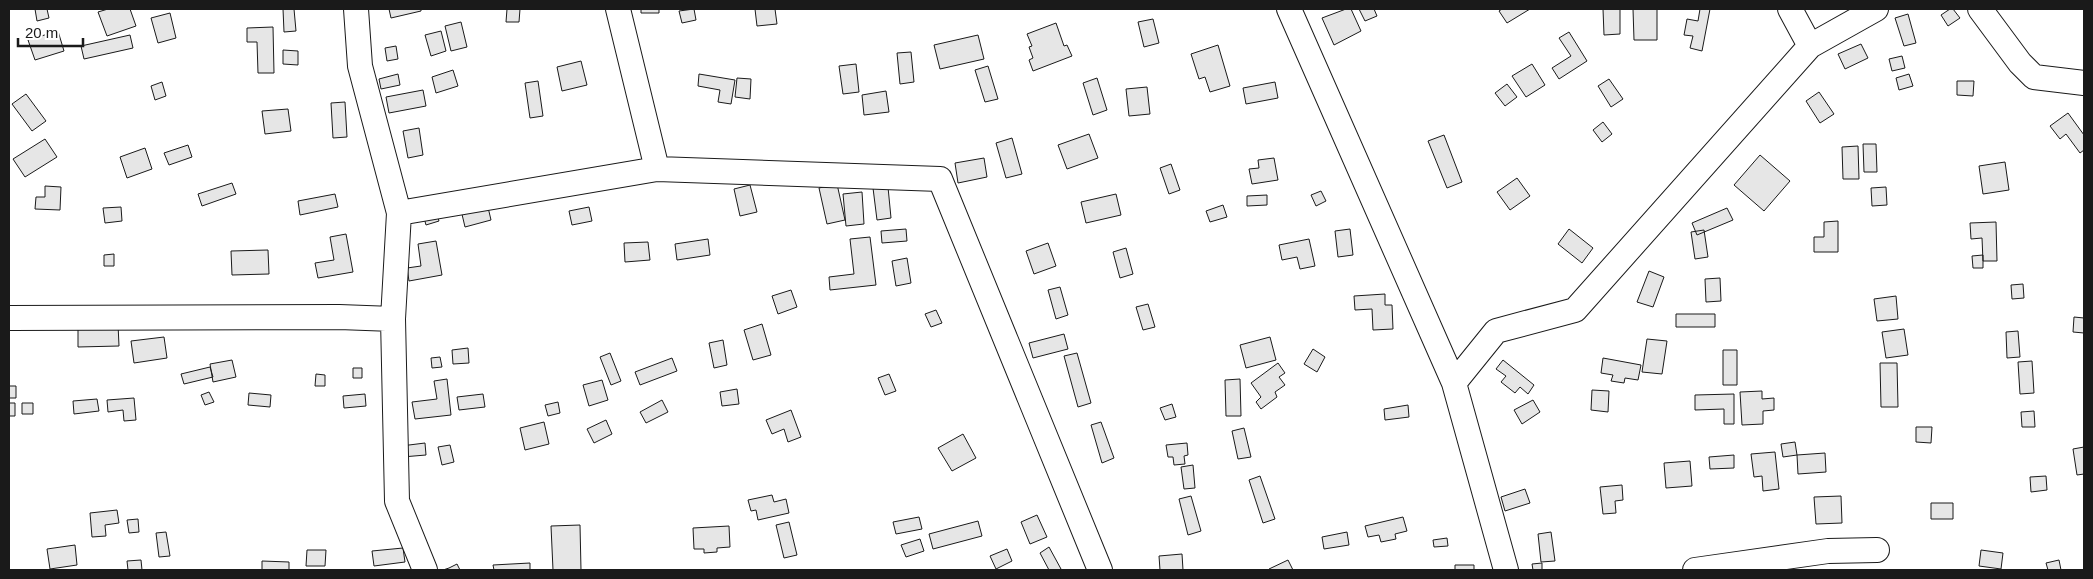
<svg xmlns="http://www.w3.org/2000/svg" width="2093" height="579" viewBox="0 0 2093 579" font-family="Helvetica,sans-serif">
<rect width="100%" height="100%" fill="#fff"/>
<path fill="#e6e6e6" stroke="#1a1a1a" d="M35 9H47L49 18 37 21Z
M108 9H130L136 26 107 36 98 12Z
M283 9H294L296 31 284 32Z
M389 9H421V11L391 18Z
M507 9H520L519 22H506Z
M641 9H659V13H641Z
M694 9 696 20 682 23 679 11Z
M755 9H775L777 24 757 26Z
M1346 9H1351L1361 31 1334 45 1322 18Z
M1359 9H1374L1377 16 1365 21Z
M1502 9H1530L1507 23 1499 11Z
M1603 9H1620V34L1604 35Z
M1633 9H1657V40H1634Z
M1700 9H1710L1702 51 1690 48 1693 36 1684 35 1687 19 1698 21Z
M1950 9H1953L1960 18 1948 26 1941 15Z
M170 13 176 38 158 43 151 18Z
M1908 14 1916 43 1904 46 1895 18Z
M1153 19 1159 43 1144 47 1138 22Z
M461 22 467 47 451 51 445 26Z
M1056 23 1064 46 1067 45 1072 56 1033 71 1029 60 1033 58 1029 47 1032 46 1027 34Z
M273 27 274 73H258L257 42H247V28Z
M58 31 64 51 35 60 28 40Z
M441 31 446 51 431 56 425 35Z
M1569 32 1587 61 1559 79 1552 68 1571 56 1559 38Z
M130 35 133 48 84 59 81 46Z
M978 35 984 59 940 69 934 45Z
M1861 44 1868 58 1845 69 1838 54Z
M1218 45 1230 86 1210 92 1205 77 1199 79 1191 54Z
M396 46 398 59 387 61 385 48Z
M283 50 298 51V65L283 64Z
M911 52 914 82 900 84 897 53Z
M1902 56 1905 68 1892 71 1889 59Z
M581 61 587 85 562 91 557 67Z
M856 64 859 92 843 94 839 66Z
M1532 64 1545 85 1526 97 1512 76Z
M988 66 998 99 985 102 975 70Z
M453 70 458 86 436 93 432 77Z
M398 74 400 85 381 89 379 79Z
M699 74 735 80 731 104 718 102 720 90 698 86Z
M1909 74 1913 86 1899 90 1896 78Z
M737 78 751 79 750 99 735 97Z
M1097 78 1107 110 1093 115 1083 83Z
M1609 79 1623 99 1611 107 1598 86Z
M538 81 543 116 530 118 525 83Z
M1957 81H1974L1973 96 1957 95Z
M162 82 166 96 155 100 151 86Z
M1275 82 1278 98 1246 104 1243 88Z
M1507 84 1517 97 1505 106 1495 93Z
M1147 87 1150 114 1129 116 1126 89Z
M423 90 426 106 389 113 386 97Z
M886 91 889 112 864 115 862 95Z
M1819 92 1834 114 1820 123 1806 101Z
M26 94 46 121 32 131 12 104Z
M345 102 347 137 333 138 331 103Z
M288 109 291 131 265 134 262 111Z
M2068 113 2084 135V150L2080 153 2066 134 2060 139 2050 126Z
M1603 122 1612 134 1602 142 1593 130Z
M419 128 423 155 408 158 403 131Z
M1089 134 1098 158 1067 169 1058 145Z
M1444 135 1462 182 1447 188 1428 141Z
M1012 138 1022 174 1006 178 996 143Z
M45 139 57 157 25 177 13 159Z
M1863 144H1876L1877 172H1864Z
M188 145 192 157 169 165 164 153Z
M1858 146 1859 179H1843L1842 147Z
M145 148 152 169 127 178 120 157Z
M1760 155 1790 181 1764 211 1734 185Z
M984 158 987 177 958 183 955 163Z
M1274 158 1278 180 1252 184 1249 169 1259 168 1258 160Z
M2005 162 2009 190 1983 194 1979 166Z
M1171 164 1180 190 1169 194 1160 168Z
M1517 178 1530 196 1510 210 1497 192Z
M232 183 236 194 202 206 198 194Z
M837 184 845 220 827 224 819 188Z
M750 185 757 212 740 216 734 189Z
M45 186 61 187 60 210 35 209 36 197H45Z
M888 187 891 218 877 220 873 188Z
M1886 187 1887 205 1872 206 1871 188Z
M1321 191 1326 201 1316 206 1311 195Z
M862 192 864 224 846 226 843 194Z
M335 194 338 207 300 215 298 201Z
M1116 194 1121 215 1086 223 1081 202Z
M1267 195V205L1247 206V196Z
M487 203 491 220 465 227 461 210Z
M1223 205 1227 217 1210 222 1206 211Z
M121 207 122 221 105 223 103 208Z
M589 207 592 221 572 225 569 211Z
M1727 208 1733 220 1697 235 1692 223Z
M435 210 439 221 426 225 423 214Z
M1838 221V252H1814V237H1824V222Z
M1996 222 1997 261H1983L1982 238 1971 239 1970 223Z
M906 229 907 241 882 243 881 231Z
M1350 229 1353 255 1338 257 1335 231Z
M1569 229 1593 248 1582 263 1558 244Z
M1704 230 1708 257 1695 259 1691 232Z
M346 234 353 272 318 278 315 263 334 260 330 237Z
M870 237 876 285 830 290 829 277 854 274 850 239Z
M708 239 710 255 677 260 675 244Z
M1309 239 1315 266 1300 269 1297 257 1282 260 1279 245Z
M436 241 442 275 409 281 407 268 421 266 418 244Z
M648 242 650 260 625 262 624 243Z
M1048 243 1056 266 1034 274 1026 251Z
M1126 248 1133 274 1120 278 1113 252Z
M268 250 269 274 232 275 231 251Z
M114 254V266H104V255Z
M1983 255V268H1973L1972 256Z
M907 258 911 283 896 286 892 261Z
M1649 271 1664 277 1653 307 1637 302Z
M1720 278 1721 301 1706 302 1705 279Z
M2023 284 2024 298 2012 299 2011 285Z
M1060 287 1068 315 1056 319 1048 290Z
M791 290 797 307 778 314 772 296Z
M1385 294V305H1392L1393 329 1373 330 1372 309 1355 310 1354 296Z
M1896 296 1898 319 1877 321 1874 299Z
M1148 304 1155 327 1143 330 1136 307Z
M936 310 942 323 931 327 925 314Z
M1676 314H1715V327H1676Z
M2074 317 2084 318V333L2073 332Z
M118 324 119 346 78 347V325Z
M762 324 771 355 753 360 744 330Z
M1904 329 1908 355 1886 358 1882 332Z
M2018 331 2020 357 2007 358 2006 332Z
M1064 334 1068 349 1033 358 1029 343Z
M164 337 167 358 134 363 131 341Z
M1270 337 1276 360 1246 368 1240 345Z
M1647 339 1667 341 1662 374 1642 372Z
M723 340 727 365 714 368 709 343Z
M468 348 469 363 453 364 452 350Z
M1313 349 1325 357 1317 372 1304 364Z
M1723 350H1737V385H1723Z
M610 353 621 381 611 385 600 357Z
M1077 353 1091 403 1078 407 1064 356Z
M440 357 442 367 432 368 431 358Z
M672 358 677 371 640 385 635 372Z
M1603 358 1641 365 1638 380 1625 378 1624 383 1611 381 1613 375 1601 373Z
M232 360 236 377 213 382 210 364Z
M1503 360 1534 385 1528 394 1520 387 1515 393 1501 382 1506 376 1496 369Z
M2032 361 2034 393 2020 394 2018 362Z
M1278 363 1285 373 1279 377 1285 385 1275 392 1277 397 1261 409 1256 402 1261 397 1251 383Z
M1880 363H1897L1898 407H1881Z
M210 367 213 377 184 384 181 374Z
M353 368H362V378H353Z
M316 374 325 375V386H315Z
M889 374 896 391 885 395 878 378Z
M447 379 451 415 415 419 412 402 437 399 434 381Z
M1240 379 1241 416H1226L1225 380Z
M602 380 608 400 589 406 583 385Z
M9 386H16V398H9Z
M737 389 739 404 722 406 720 392Z
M1592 390 1609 391 1608 412 1591 410Z
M1762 391V399L1774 398V410L1763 411V424L1742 425 1740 392Z
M209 392 214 402 205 405 201 395Z
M249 393 271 395 270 407 248 405Z
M365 394 366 406 344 408 343 396Z
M483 394 485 407 459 410 457 397Z
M1734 394V424H1724V409L1695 410V395Z
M134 398 136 420 124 421 123 410 108 412 107 400Z
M97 399 99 411 74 414 73 401Z
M662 400 668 412 646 423 640 412Z
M1533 400 1540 412 1522 424 1514 410Z
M558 402 560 413 548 416 545 405Z
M9 403H15V416H9Z
M22 403H33V414H22Z
M1172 404 1176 417 1165 420 1160 408Z
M1408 405 1409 417 1385 420 1384 409Z
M791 410 801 437 788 442 784 429 772 434 766 420Z
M2034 411 2035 427H2022L2021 412Z
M606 420 612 434 594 443 587 429Z
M544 422 549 444 525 450 520 428Z
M1101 422 1114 458 1102 463 1091 425Z
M1916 427H1932L1931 443 1916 442Z
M1244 428 1251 457 1238 459 1232 431Z
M963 434 976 458 952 471 938 448Z
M1795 442 1797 455 1783 457 1781 444Z
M425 443 426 455 402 457 401 446Z
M1187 443 1188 455 1184 456 1185 464 1174 465 1173 457H1168L1166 445Z
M450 445 454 462 442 465 438 447Z
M2084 447V474L2077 475 2073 449Z
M1775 452 1779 489 1763 491 1762 476 1754 477 1751 454Z
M1825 453 1826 472 1798 474 1797 455Z
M1734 455V468L1710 469 1709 457Z
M1690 461 1692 486 1666 488 1664 463Z
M1193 465 1195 488 1184 489 1181 467Z
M1260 476 1275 519 1263 523 1249 480Z
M2046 476 2047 490 2031 492 2030 477Z
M1622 485 1623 500 1615 501 1616 513 1603 514 1600 487Z
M1525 489 1530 503 1505 511 1501 497Z
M772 495 774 502 786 499 789 513 758 520 756 510 751 511 748 500Z
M1191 496 1201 531 1188 535 1179 499Z
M1841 496 1842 523 1816 524 1814 497Z
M1931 503H1953V519H1931Z
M117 510 119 523 105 525 106 536 92 537 90 513Z
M1037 515 1047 537 1030 544 1021 522Z
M919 517 922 529 896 534 893 522Z
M1403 517 1407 531 1395 534 1396 539 1381 542 1379 535 1368 537 1365 526Z
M138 519 139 532 129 533 127 520Z
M978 521 982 536 933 549 929 534Z
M789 522 797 555 784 558 776 525Z
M580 525 581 570H553L551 526Z
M729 526 730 547 717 548V552L704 553V549H694L693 528Z
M166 532 170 556 159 557 156 533Z
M1347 532 1349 545 1324 549 1322 537Z
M1551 532 1555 561 1541 562 1538 534Z
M1447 538 1448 546 1434 547 1433 540Z
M920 539 924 551 906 557 901 545Z
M75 545 77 565 50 569 47 549Z
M1049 547 1061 569 1059 570H1049L1040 553Z
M403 548 405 562 374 566 372 551Z
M1007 549 1012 561 996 569 990 556Z
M307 550H326L325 566H306Z
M1981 550 2003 553 2001 569 1979 566Z
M1182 554 1183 570H1160L1159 556Z
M141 560 142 570H128L127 561Z
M1288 560 1293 570H1269V569Z
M2059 560 2061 570H2048L2046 563Z
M262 561 289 562V570H262Z
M530 563V570H494L493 565Z
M1542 563V570H1533L1532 564Z
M457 564 460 570H443L449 568Z
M1455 565H1474V570H1455Z"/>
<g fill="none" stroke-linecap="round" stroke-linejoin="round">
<g stroke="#1a1a1a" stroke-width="26">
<path id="minor" d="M356 9 360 66 399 213
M618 9 657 169
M1289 9 1454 383 1506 570
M1790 9 1810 46
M1980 9 2020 63 2034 77 2084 83
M9 318 339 317 393 319
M1454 383 1496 331 1575 310 1810 46 1876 9
M425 570 397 501 393 319 399 213 657 169 940 179 1100 570
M1695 570 1828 551 1877 550"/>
</g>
<use href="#minor" stroke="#fff" stroke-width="24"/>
</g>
<rect width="2093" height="579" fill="none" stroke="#1a1a1a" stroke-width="20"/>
<path d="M18 38v8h65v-8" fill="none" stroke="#1a1a1a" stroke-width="2.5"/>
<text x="25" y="38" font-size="15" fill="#1a1a1a" stroke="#ffffff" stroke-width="4" paint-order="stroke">20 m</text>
</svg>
